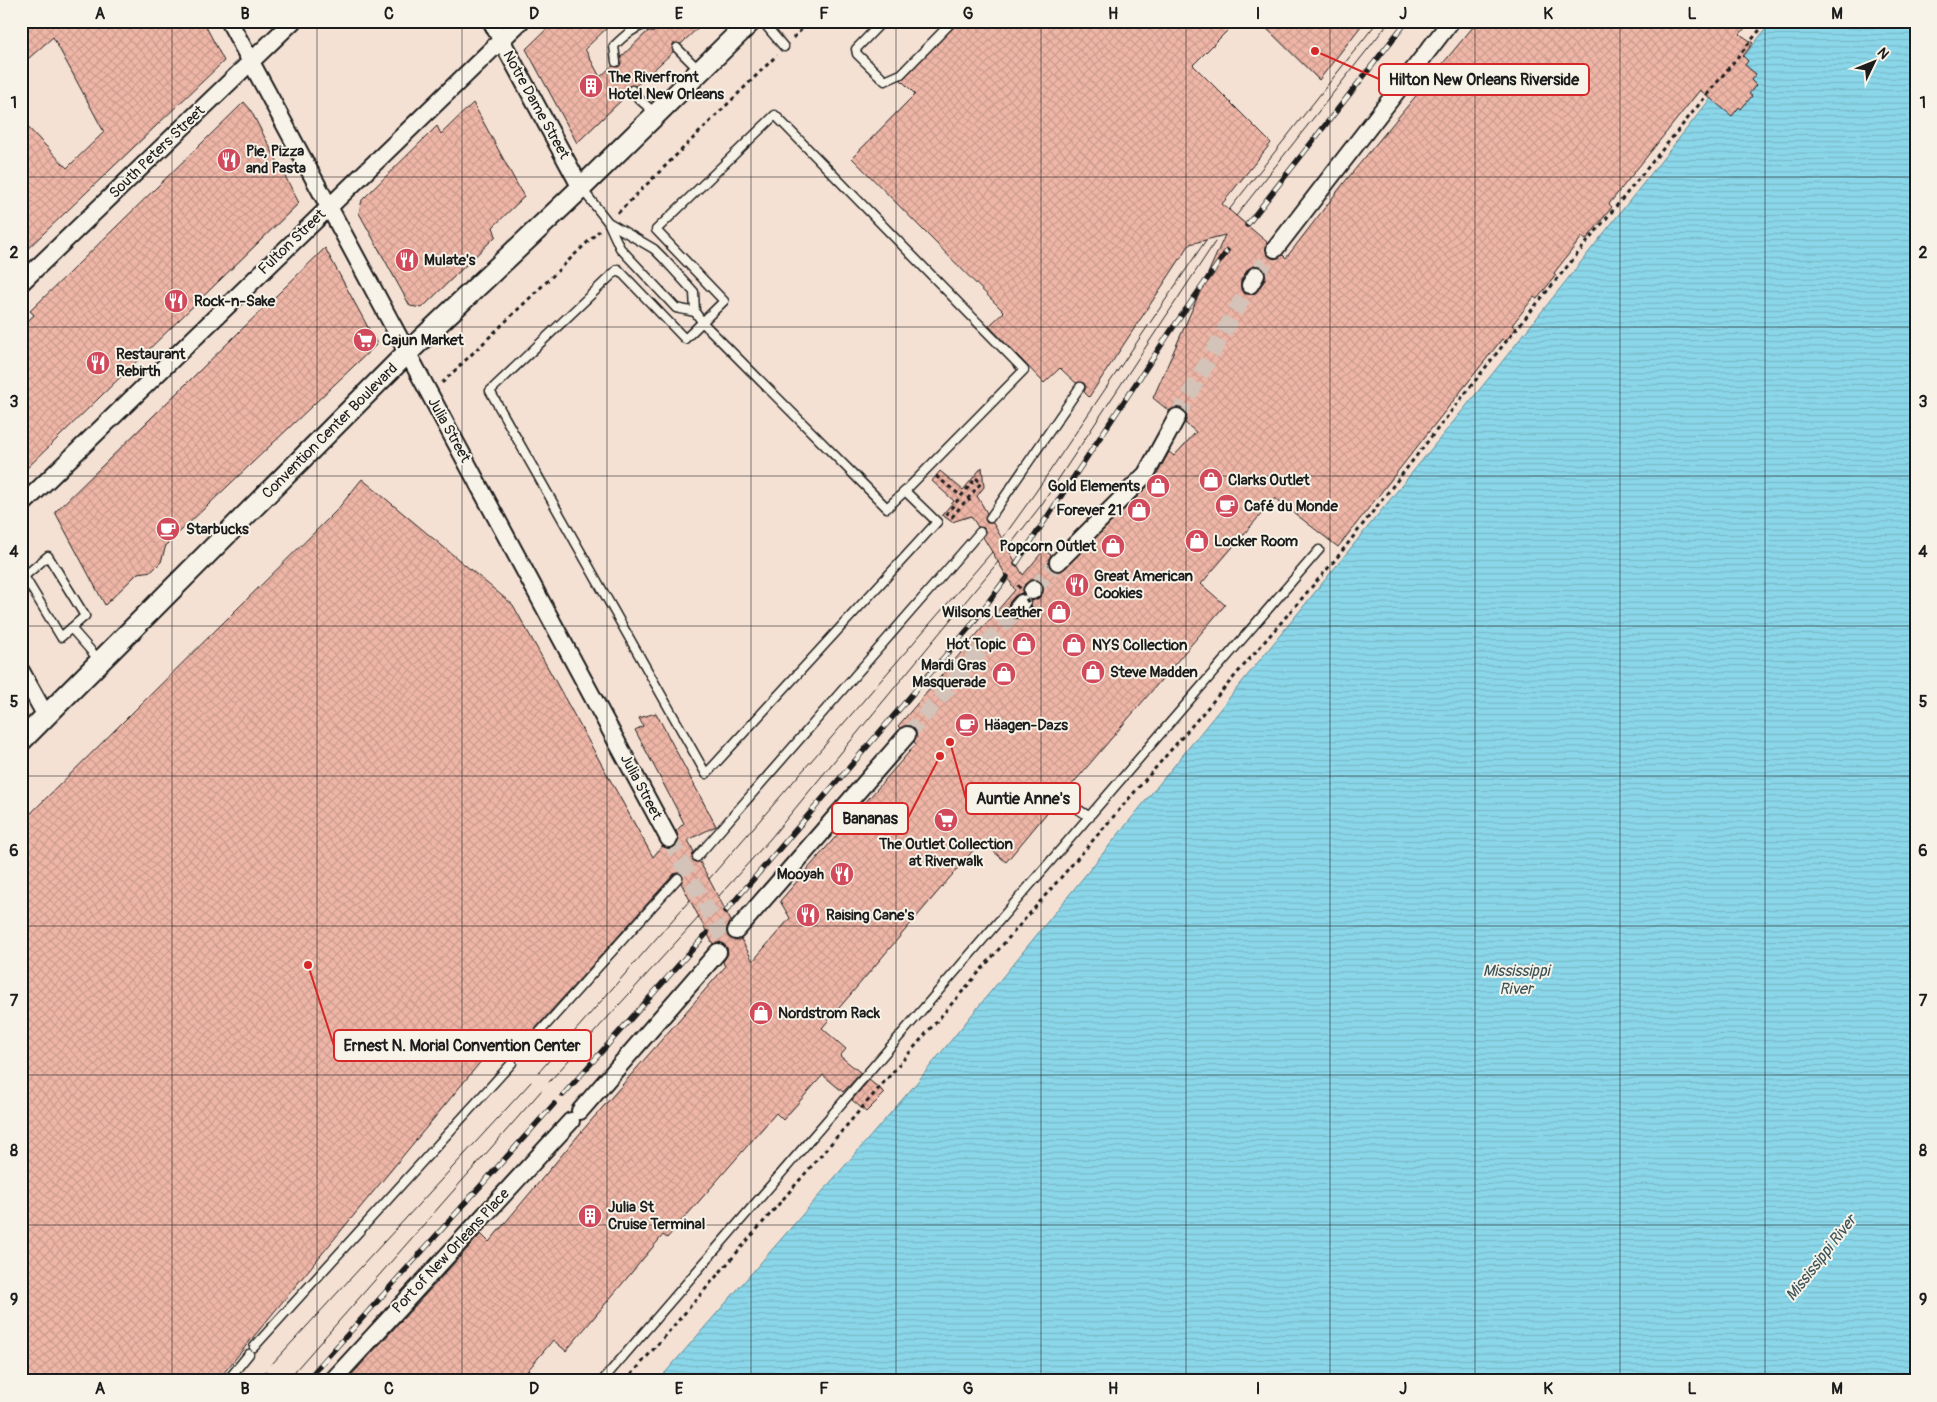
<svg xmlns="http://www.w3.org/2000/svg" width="1937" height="1402" viewBox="0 0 1937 1402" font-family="Pangolin,sans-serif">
<defs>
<pattern id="water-rules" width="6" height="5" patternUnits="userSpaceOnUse" patternTransform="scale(1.25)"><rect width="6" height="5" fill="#8bd7ea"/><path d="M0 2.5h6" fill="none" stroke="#77b8c8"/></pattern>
<pattern id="building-cross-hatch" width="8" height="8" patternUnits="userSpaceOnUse" patternTransform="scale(1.25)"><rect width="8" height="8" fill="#efb6a7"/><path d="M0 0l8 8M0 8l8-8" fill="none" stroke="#cc9c8f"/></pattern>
</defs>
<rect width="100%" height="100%" fill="#f5e1d4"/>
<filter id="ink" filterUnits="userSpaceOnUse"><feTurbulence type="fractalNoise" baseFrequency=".02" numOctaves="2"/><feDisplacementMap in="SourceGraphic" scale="10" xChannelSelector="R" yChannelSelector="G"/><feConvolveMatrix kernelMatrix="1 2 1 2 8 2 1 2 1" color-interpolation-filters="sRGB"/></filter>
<g filter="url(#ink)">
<path fill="url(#water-rules)" stroke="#5f8c98" d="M1772 21H1916V1381H658L914 1086 1497 368Z"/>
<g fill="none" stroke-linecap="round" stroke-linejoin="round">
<path stroke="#3d545a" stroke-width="1" stroke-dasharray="6 5" stroke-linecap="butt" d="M1903 21 1916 32"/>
</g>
<path fill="url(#building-cross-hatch)" stroke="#1c1c1c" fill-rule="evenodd" d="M21 21H203L224 61 21 255V120L67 168 104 132 53 37 21 65Z
M555 21H614L585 49 600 77 612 66H620L621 57 648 31H655L658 21H705L681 44H673V52L636 86H628V94L577 143 526 49Z
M958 21H1237L1193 65 1271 143 1222 204 1267 242 1266 253 1274 259 1283 255 1286 258 1347 179 1478 21H1751L1740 34 1753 43 1743 56 1748 61 1745 65 1756 74 1751 80 1756 85 1749 94 1752 96 1741 109 1739 107 1732 116 1700 90 1609 204 1612 207 1586 240 1582 237 1554 273 1556 275 1537 299 1534 297 1512 325 1516 328 1505 342 1502 339 1338 547 1275 498 1201 584 1225 605 1064 794 1056 795V802L1006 862 981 841 822 1028 846 1049 840 1056 861 1073 843 1092 823 1075 783 1120 776 1113 667 1238 663 1235 566 1351 553 1340 519 1381H346L481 1234 489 1242 582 1131 725 967 723 962 728 954 727 948 720 942 713 944 681 883 683 877 680 873 674 874 516 1050 512 1058 508 1059 492 1048 217 1381H21V823L337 510 362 479 513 605 653 857 662 846 669 849 677 845 679 839 676 831 684 823 635 730 643 726 639 718 656 713 716 826 688 840 694 852 692 859 695 862H700L731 921 726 929 727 935 734 941 741 939 753 961 790 918 780 901 916 744 914 742 917 732 914 728 908 725 900 728 898 726 1015 590 983 537 986 533 984 528 978 527 971 516 952 522 942 515 954 501 932 481 940 471 963 490 982 467 984 487 977 496 987 513 985 520 987 523H993L1023 575 1044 550 1051 555 1048 560 1051 569 1060 572 1153 481 1169 452 1174 456 1196 432 1185 423 1187 416 1182 408 1176 407 1169 411 1153 398 1225 235 1190 244 1089 397 1084 392 1086 387 1084 383H1076L1060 368 1044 383 989 326 1004 312 852 158 915 94 901 80ZM1257 265 1265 271V280L1255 293 1245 294 1241 289V280L1248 269ZM1031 580 1041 582 1043 592 1039 598 1032 601 1030 609 1024 616 1016 619 1011 617 1008 612 1009 603 1015 596 1022 593 1025 584Z
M1259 21H1365L1319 80Z
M244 102 250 109 299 203 21 474V327L34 315 30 311Z
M473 103 524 197 493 227 496 236 422 308 410 306 359 213 362 200 437 126 441 134Z
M325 248 377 344 166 545 161 562 152 571 138 573 105 605 55 512Z
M869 1080 885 1093 866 1112 852 1100Z"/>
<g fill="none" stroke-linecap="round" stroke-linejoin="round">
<path stroke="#d4c3b8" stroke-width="16" stroke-dasharray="16 8" stroke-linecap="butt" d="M1256 275 1275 249
M1177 417 1250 285
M1034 589 1058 562
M907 735 1017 609
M669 839 726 943"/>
<g stroke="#1c1c1c" stroke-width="11">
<path id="service" d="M762 21 784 47
M883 21 856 49 857 54 885 81 901 74 953 21
M677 48 699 70
M616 62 614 46C624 36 632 29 646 24L652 27
M632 90 639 99 655 113
M582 189 608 222 620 248 676 308 695 312
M608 222 654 249 663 258 694 292 695 312 703 323 887 508 905 491 937 522 706 774 490 391 618 269 685 339 724 301 656 230 775 115 1024 370 905 491
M990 518 1080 387
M21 579 48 556 85 616 61 637 24 576
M71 628 99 660
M1060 798 1090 817
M697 857 980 532
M520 1054 678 878
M254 1347 512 1063
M227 1381 249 1354
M602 1381 1319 550"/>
</g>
<g stroke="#1c1c1c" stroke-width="20">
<path id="minor" d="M229 21 669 839
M491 21 581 188
M1275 249 1451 21
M21 283 293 21
M1250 285 1256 275
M21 506 521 21
M1058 562 1146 474 1177 417
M1032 591 1034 589
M1017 609 1022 603
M21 671 46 716
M736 931 907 735
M580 1111 718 952
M332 1381 571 1121"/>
</g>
<g stroke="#1c1c1c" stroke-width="24">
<path id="tertiary" d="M21 741 407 353 581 188 751 21"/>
</g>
<path stroke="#1c1c1c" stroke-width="3" stroke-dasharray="4 4" stroke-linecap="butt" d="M793 38 810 21
M618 213 777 55
M442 383 599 231
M936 476 961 496
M976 478 981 483 952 517 947 513Z
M968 498 972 505
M626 1381 1335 560 1496 354 1767 21"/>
<use href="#service" stroke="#f7f3e8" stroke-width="8"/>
<use href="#minor" stroke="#f7f3e8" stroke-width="16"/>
<use href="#tertiary" stroke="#f7f3e8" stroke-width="20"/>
<path stroke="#1c1c1c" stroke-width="1" d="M1229 210 1378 21
M1236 216 1390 21
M1002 539 1035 493 1206 240
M1007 549 1042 504 1215 242
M709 879 992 552
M718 897 770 839 998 562
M539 1072 690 900
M549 1082 699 917
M272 1364 531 1082
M288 1379 541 1091
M257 1381 266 1371"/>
<g stroke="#1c1c1c" stroke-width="5.5">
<path id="rail" d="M1247 225 1407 21
M1016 564 1172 329 1227 251
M726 911 969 628 1007 577
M563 1095 707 933
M306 1381 554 1104"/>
</g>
<use href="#rail" stroke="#f7f3e8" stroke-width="4" stroke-dasharray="11" stroke-linecap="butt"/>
<path stroke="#1c1c1c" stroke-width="3" stroke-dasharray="4 4" stroke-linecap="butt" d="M1018 585 1032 609"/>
</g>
</g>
<path fill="none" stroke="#1c1c1c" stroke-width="1" stroke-opacity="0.55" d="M172 21V1381M317 21V1381M462 21V1381M607 21V1381M751 21V1381M896 21V1381M1041 21V1381M1186 21V1381M1330 21V1381M1475 21V1381M1620 21V1381M1765 21V1381M21 177H1916M21 327H1916M21 476H1916M21 626H1916M21 776H1916M21 926H1916M21 1075H1916M21 1225H1916"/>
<defs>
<g id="building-disc" transform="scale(1.25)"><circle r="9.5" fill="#d1495b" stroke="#f7f3e8"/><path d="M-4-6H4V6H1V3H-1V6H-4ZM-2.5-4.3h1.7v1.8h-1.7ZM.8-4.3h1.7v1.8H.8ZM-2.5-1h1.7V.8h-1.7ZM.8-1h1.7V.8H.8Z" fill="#fff"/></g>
<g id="restaurant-disc" transform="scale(1.25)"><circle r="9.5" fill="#d1495b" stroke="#f7f3e8"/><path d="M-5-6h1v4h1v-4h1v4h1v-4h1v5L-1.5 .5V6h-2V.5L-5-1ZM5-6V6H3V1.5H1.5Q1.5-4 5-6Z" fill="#fff"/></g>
<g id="supermarket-disc" transform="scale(1.25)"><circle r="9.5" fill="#d1495b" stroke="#f7f3e8"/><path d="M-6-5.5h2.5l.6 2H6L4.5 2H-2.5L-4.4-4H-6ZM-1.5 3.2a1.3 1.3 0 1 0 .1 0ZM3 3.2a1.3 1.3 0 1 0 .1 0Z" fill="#fff"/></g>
<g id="shop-disc" transform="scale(1.25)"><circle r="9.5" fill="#d1495b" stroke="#f7f3e8"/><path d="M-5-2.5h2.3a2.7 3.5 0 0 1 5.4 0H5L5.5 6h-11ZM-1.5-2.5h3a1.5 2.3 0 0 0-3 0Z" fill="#fff"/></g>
<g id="cafe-disc" transform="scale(1.25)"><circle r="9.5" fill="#d1495b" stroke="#f7f3e8"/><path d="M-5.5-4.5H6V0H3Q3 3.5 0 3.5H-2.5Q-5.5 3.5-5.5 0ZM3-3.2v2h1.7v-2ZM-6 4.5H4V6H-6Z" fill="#fff"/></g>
</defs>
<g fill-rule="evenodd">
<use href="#building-disc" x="591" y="86"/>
<use href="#restaurant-disc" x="229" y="160"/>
<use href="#restaurant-disc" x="407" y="260"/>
<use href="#restaurant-disc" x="176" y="301"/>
<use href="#supermarket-disc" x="365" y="340"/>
<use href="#restaurant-disc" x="98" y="363"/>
<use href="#shop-disc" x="1211" y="480"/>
<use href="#shop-disc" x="1158" y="486"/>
<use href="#cafe-disc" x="1227" y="506"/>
<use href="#shop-disc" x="1139" y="510"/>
<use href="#cafe-disc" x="168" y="529"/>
<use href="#shop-disc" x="1197" y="541"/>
<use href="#shop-disc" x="1113" y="546"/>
<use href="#restaurant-disc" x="1077" y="585"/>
<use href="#shop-disc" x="1059" y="612"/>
<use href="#shop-disc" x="1024" y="644"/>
<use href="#shop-disc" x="1074" y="645"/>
<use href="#shop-disc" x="1093" y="672"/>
<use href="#shop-disc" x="1004" y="674"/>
<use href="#cafe-disc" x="967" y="725"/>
<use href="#supermarket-disc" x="946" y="820"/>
<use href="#restaurant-disc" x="842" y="874"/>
<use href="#restaurant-disc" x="808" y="915"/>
<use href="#shop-disc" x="761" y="1013"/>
<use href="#building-disc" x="590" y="1216"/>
</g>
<g text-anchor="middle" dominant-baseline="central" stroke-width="4" stroke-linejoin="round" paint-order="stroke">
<g font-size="15" font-weight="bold" fill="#1c1c1c" stroke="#f7f3e8" text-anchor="start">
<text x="608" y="77">The Riverfront<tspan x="608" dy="17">Hotel New Orleans</tspan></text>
<text x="246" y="151">Pie, Pizza<tspan x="246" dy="17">and Pasta</tspan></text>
<text x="424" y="260">Mulate's</text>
<text x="194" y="301">Rock-n-Sake</text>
<text x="382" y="340">Cajun Market</text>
<text x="116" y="354">Restaurant<tspan x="116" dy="17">Rebirth</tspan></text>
<text x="1228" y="480">Clarks Outlet</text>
<text x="1140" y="486" text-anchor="end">Gold Elements</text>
<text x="1244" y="506">Café du Monde</text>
<text x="1122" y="510" text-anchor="end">Forever 21</text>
<text x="186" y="529">Starbucks</text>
<text x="1214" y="541">Locker Room</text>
<text x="1096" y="546" text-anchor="end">Popcorn Outlet</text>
<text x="1094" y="576">Great American<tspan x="1094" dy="17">Cookies</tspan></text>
<text x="1042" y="612" text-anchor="end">Wilsons Leather</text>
<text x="1006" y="644" text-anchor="end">Hot Topic</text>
<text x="1092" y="645">NYS Collection</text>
<text x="986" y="665" text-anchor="end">Mardi Gras<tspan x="986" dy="17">Masquerade</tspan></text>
<text x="1110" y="672">Steve Madden</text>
<text x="984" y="725">Häagen-Dazs</text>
<text x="946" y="844" text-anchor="middle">The Outlet Collection<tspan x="946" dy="17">at Riverwalk</tspan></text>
<text x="824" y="874" text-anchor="end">Mooyah</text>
<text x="826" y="915">Raising Cane's</text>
<text x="778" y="1013">Nordstrom Rack</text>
<text x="608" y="1207">Julia St<tspan x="608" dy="17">Cruise Terminal</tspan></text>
</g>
<g font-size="15" fill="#1c1c1c" stroke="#f7f3e8">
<text transform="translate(536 105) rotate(61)">Notre Dame Street</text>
<text transform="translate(157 152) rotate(-44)">South Peters Street</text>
<text transform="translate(292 242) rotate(-44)">Fulton Street</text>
<text transform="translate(449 430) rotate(61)">Julia Street</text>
<text transform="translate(330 431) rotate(-45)">Convention Center Boulevard</text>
<text transform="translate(641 787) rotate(62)">Julia Street</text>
<text transform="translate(451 1251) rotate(-47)">Port of New Orleans Place</text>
</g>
<g font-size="16" font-style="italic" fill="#3d545a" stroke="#f7f3e8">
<text x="1516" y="971">Mississippi<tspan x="1516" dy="18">River</tspan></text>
<text transform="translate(1821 1258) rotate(-52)">Mississippi River</text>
</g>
</g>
<path fill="none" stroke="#d62828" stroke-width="2" d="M1315 51L1379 79M950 742L966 799M940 756L908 818M308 965L334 1046"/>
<g fill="#d62828" stroke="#f7f3e8" stroke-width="2">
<circle cx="1315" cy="51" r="5"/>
<circle cx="950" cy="742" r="5"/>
<circle cx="940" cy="756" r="5"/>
<circle cx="308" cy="965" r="5"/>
</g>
<g fill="#f7f3e8" stroke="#d62828" stroke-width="2">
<rect x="1379" y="64" width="210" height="31" rx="5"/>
<rect x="966" y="783" width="114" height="31" rx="5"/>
<rect x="832" y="803" width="76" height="31" rx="5"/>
<rect x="334" y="1030" width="257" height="31" rx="5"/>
</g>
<g font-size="16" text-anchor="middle" font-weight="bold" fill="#1c1c1c">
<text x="1484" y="85">Hilton New Orleans Riverside</text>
<text x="1023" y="804">Auntie Anne's</text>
<text x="870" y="824">Bananas</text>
<text x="462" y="1051">Ernest N. Morial Convention Center</text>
</g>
<rect width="1937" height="1402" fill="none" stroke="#f7f3e8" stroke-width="55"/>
<g transform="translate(1874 62) rotate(47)" stroke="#f7f3e8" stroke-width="4" paint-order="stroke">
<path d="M0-4L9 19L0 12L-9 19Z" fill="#1c1c1c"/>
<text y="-8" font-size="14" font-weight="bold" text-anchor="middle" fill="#1c1c1c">N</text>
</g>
<rect x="28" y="28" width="1882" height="1346" fill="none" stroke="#1c1c1c" stroke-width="2"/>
<g font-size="16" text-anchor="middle" font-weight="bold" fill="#1c1c1c">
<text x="100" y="19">A</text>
<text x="245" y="19">B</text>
<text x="389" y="19">C</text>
<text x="534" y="19">D</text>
<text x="679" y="19">E</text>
<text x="824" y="19">F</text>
<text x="968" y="19">G</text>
<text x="1113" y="19">H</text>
<text x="1258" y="19">I</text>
<text x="1403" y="19">J</text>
<text x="1548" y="19">K</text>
<text x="1692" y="19">L</text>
<text x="1837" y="19">M</text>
<text x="14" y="108">1</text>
<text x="1923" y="108">1</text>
<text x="14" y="258">2</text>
<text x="1923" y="258">2</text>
<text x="14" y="407">3</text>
<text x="1923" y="407">3</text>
<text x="14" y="557">4</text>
<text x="1923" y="557">4</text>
<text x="14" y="707">5</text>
<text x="1923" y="707">5</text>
<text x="14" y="856">6</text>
<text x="1923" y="856">6</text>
<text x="14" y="1006">7</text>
<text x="1923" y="1006">7</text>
<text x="14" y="1156">8</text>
<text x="1923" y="1156">8</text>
<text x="14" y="1305">9</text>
<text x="1923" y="1305">9</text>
<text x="100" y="1394">A</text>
<text x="245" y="1394">B</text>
<text x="389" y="1394">C</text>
<text x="534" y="1394">D</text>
<text x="679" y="1394">E</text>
<text x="824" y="1394">F</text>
<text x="968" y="1394">G</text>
<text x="1113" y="1394">H</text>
<text x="1258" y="1394">I</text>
<text x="1403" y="1394">J</text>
<text x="1548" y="1394">K</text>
<text x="1692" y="1394">L</text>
<text x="1837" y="1394">M</text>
</g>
</svg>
